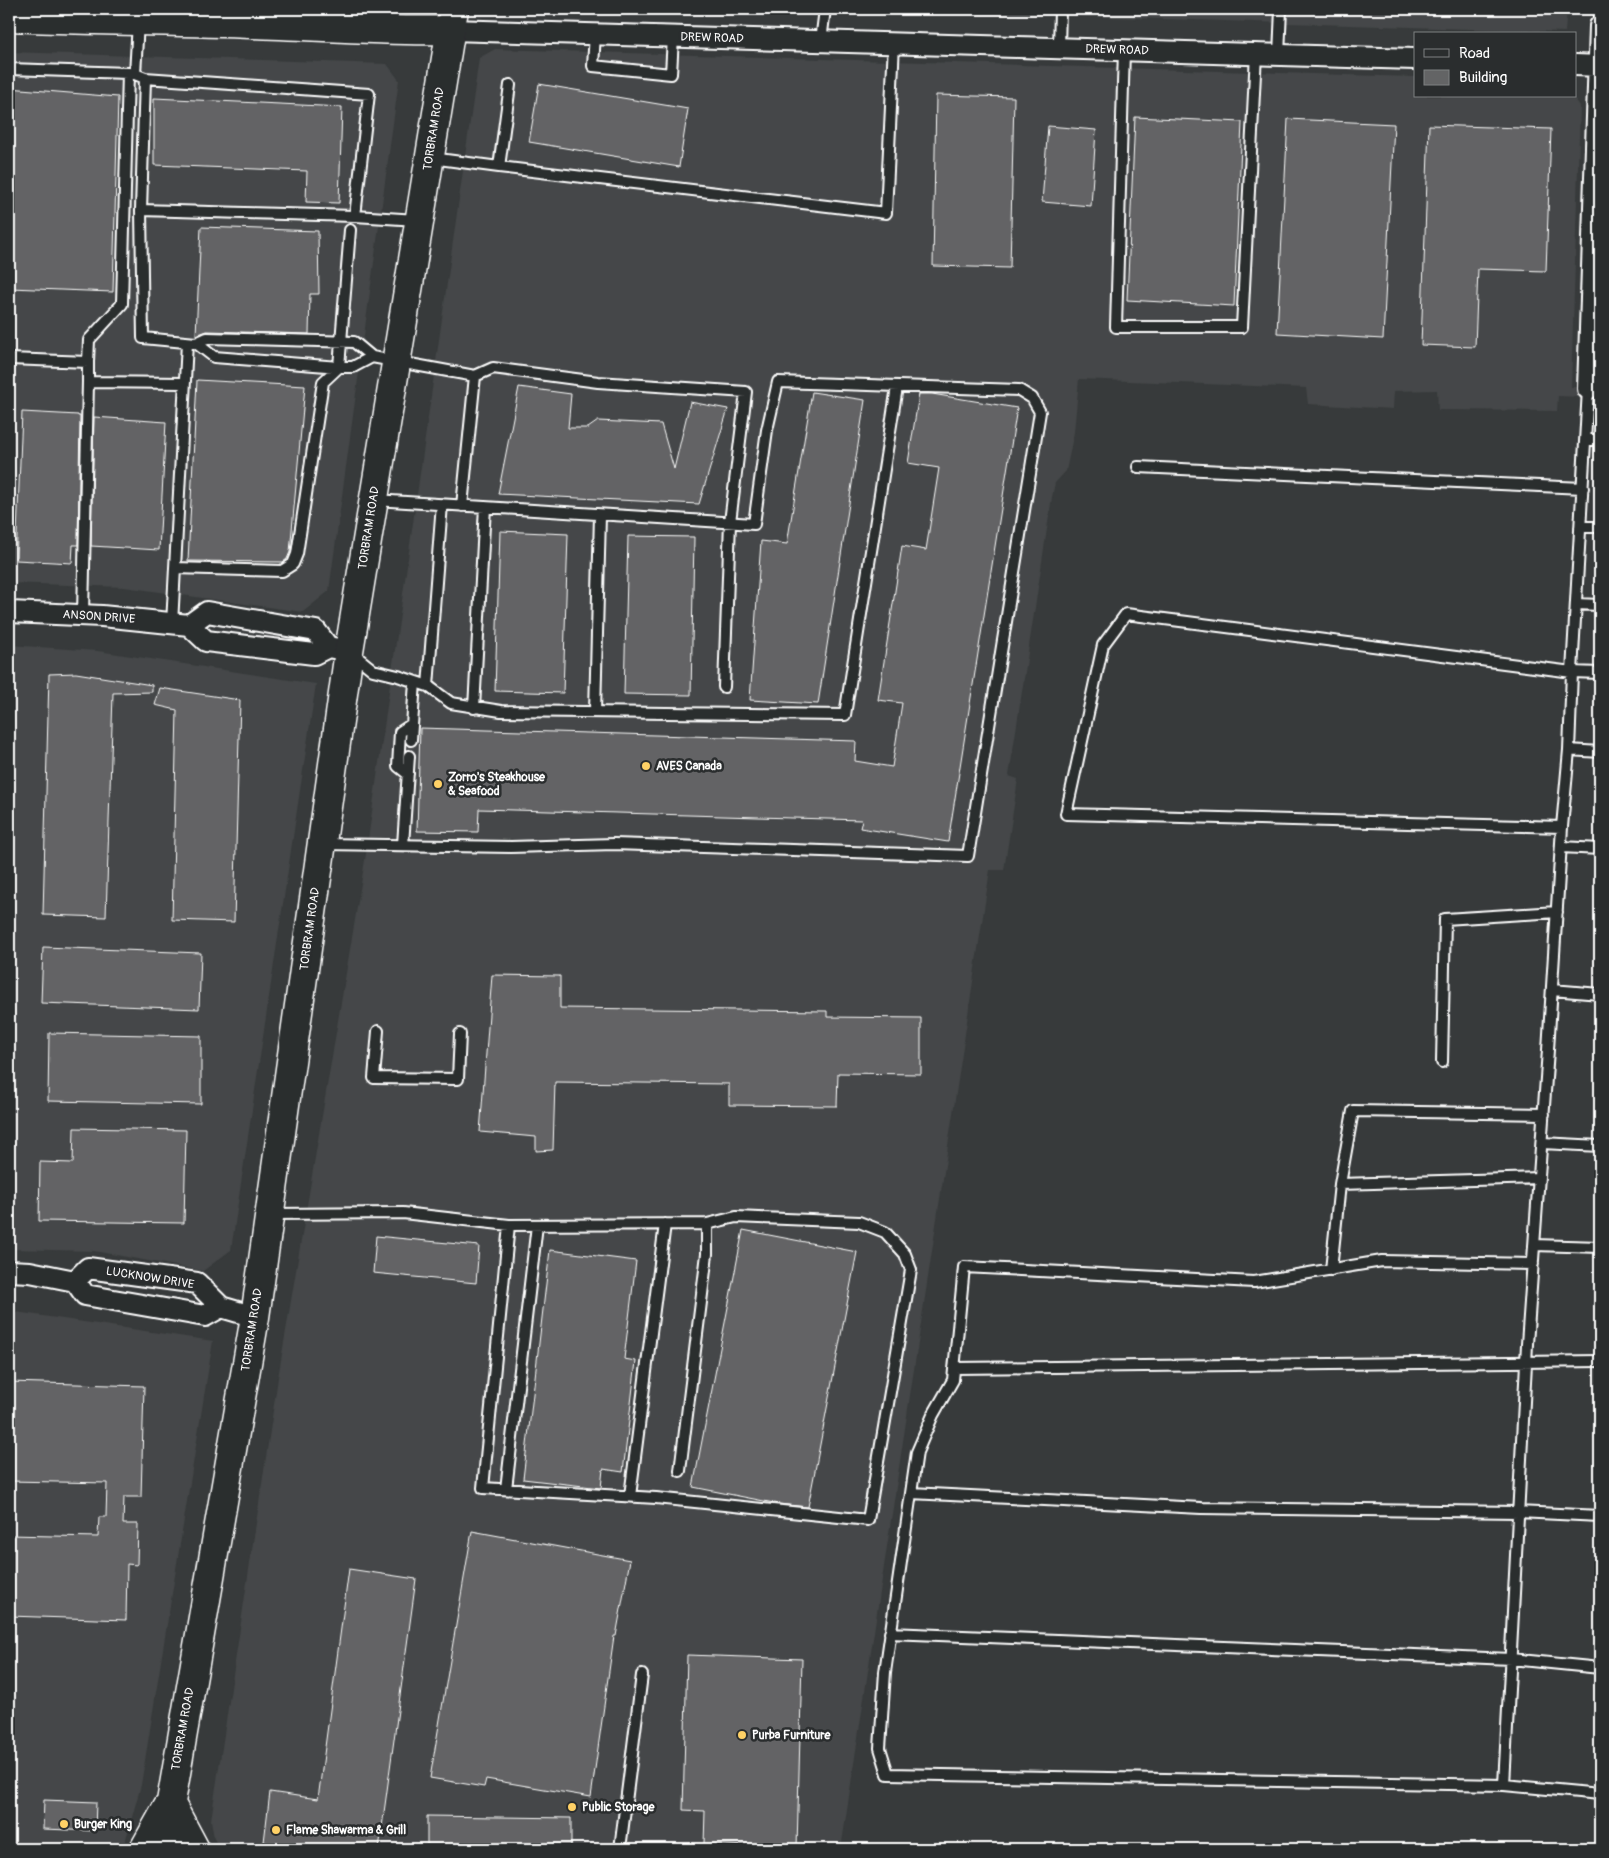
<svg xmlns="http://www.w3.org/2000/svg" width="1609" height="1858" viewBox="0 0 1609 1858" font-family="Pangolin,sans-serif">
<rect width="100%" height="100%" fill="#373a3b"/>
<filter id="ink" filterUnits="userSpaceOnUse"><feTurbulence type="fractalNoise" baseFrequency=".02" numOctaves="2"/><feDisplacementMap in="SourceGraphic" scale="10" xChannelSelector="R" yChannelSelector="G"/><feConvolveMatrix kernelMatrix="1 2 1 2 8 2 1 2 1" color-interpolation-filters="sRGB"/></filter>
<g filter="url(#ink)">
<path fill="#444748" d="M855 9H1567L1565 32Z
M495 49 1415 77V96H1573L1580 106 1571 387H1600V398L1558 396 1557 411 1438 410 1437 390 1394 391 1393 409 1308 404 1306 388 1079 379 1074 432 1066 471 1055 483 1052 497 1009 776 1018 779 1004 870H990L841 1849H219L214 1838 211 1820 278 1378 366 854 479 58Z
M9 52 387 64 399 80 329 591 303 612 124 587 9 583Z
M9 645 98 651 316 684 231 1250 203 1271 94 1251 9 1249Z
M9 1311 213 1341 141 1785 124 1846 121 1849H9Z"/>
<path fill="#636465" stroke="#fff" d="M539 84 688 109 679 167 529 142Z
M9 88 118 97 113 292 9 288Z
M936 95 1014 97 1010 268 933 266Z
M154 98 342 107 339 203 306 202 307 171 154 165Z
M1135 117 1242 122 1234 306 1127 300Z
M1288 119 1394 124 1383 339 1277 333Z
M1429 125 1551 129 1546 271 1478 269 1475 347 1421 345Z
M1048 126 1096 130 1091 206 1042 202Z
M201 227 318 231 319 294H310L309 334 207 331 196 335Z
M197 380 305 386 290 552 287 559 283 562 188 561Z
M519 387 571 394 568 428H588L598 421 661 424 674 469 690 402 728 409 699 504 498 494Z
M812 392 865 400 818 704 750 700 761 541 787 544Z
M919 394H932L1017 408 948 842 860 828 862 820 479 809 478 832 417 831 420 728 856 741 855 761 892 767 902 703 878 700 902 546 926 550 939 468 908 463Z
M22 412 78 415V416H80L78 545H73L72 563 16 560Z
M94 417 166 422 159 550 91 546Z
M500 531 568 534 563 693 495 691Z
M628 536 694 537 691 695 624 694Z
M76 673 152 685V692L113 693 106 917 43 915 49 674Z
M160 688 240 700 234 922 172 920 177 710 155 705Z
M43 947 201 953 199 1009 41 1003Z
M492 975 560 976V1008L827 1011V1017L921 1018V1074L838 1073 837 1106 729 1105V1084L555 1082 553 1150 536 1151V1137L480 1132Z
M49 1033 201 1036V1104L48 1101Z
M74 1128 186 1130 184 1223 39 1221 40 1162 73 1163Z
M743 1230 857 1252 808 1507 779 1504 693 1487Z
M376 1236 479 1246 476 1283 373 1273Z
M550 1250 636 1261 624 1359 636 1361 623 1472 603 1469 601 1488 523 1479Z
M9 1382 144 1386 141 1497H124L123 1524H138L137 1565 127 1564 126 1620 9 1616V1535L98 1537 99 1517H106L107 1483 9 1481Z
M472 1531 630 1560 616 1636H614L591 1797 486 1779 484 1787 430 1778Z
M349 1569 416 1579 379 1849H316L264 1842 270 1792 318 1799Z
M687 1655 802 1659 797 1848 704 1844 705 1811 683 1810Z
M44 1800 96 1802 95 1831 43 1829Z
M427 1816 571 1818V1847L427 1845Z"/>
<g fill="none" stroke-linecap="round" stroke-linejoin="round">
<g stroke="#fff" stroke-width="14">
<path id="lane" d="M595 34 593 66 671 74 673 37
M821 41 825 9
M1059 48 1060 9
M1124 50 1116 327H1242L1256 54
M1279 55 1281 9
M9 69 128 73 135 74 145 78 369 94 355 216
M135 74 138 22
M145 78 141 210 143 338 196 343
M431 158 499 167 510 85
M499 167 886 213 894 43
M141 210 355 216 417 220
M372 357 353 367H339L214 357 196 343 207 338 354 342 372 357 475 376
M9 359 88 362 89 340 122 304 128 73
M88 362V382L184 383
M1586 440H1600
M1138 467 1583 488
M462 506 475 376 493 368 598 382 746 392 730 522 724 687
M1580 527H1600
M175 568 282 571 293 564 297 554 323 382 339 367 350 230
M1576 604 1600 605
M83 615 88 382
M172 624 187 343
M352 653 373 670 398 676 428 686 442 504
M428 686 451 703 501 711 845 715 897 387
M474 708 485 507
M595 712 600 515
M411 740 415 682
M1569 750 1600 752
M408 774 398 766 400 732 412 724
M1562 827 1066 814 1103 645 1126 614 1572 672 1600 673
M324 844 511 847 614 844 968 856 1040 412 1032 398 1019 390 778 382 767 430 754 524 375 500
M403 845 409 756
M1561 847 1600 849
M1552 990 1600 994
M378 1031 374 1078 458 1079 460 1034
M1442 1062 1445 919 1557 912
M1542 1143 1600 1146
M1340 1184 1353 1111 1544 1114
M270 1214 403 1213 509 1225 707 1224 736 1217 859 1222 885 1232 905 1254 911 1270 868 1520 656 1498 483 1488 509 1225
M1534 1245 1600 1247
M1533 1264 1382 1261 1254 1282 964 1267 953 1380 933 1415 917 1452 885 1672 880 1748 888 1774 1504 1785 1527 1344 1548 1050 1562 827 1569 750 1572 672 1588 389
M1331 1270 1340 1184 1539 1178
M954 1368 1600 1361
M680 1471 707 1254V1224
M506 1489 537 1225
M911 1493 1201 1508 1518 1512 1600 1516
M630 1496 665 1224
M890 1633 1511 1659 1600 1668
M1504 1785 1600 1794
M620 1849 642 1675"/>
</g>
<g stroke="#fff" stroke-width="24">
<path id="street" d="M451 30 1415 59
M1575 65 1600 66
M1588 389 1600 26
M9 612 102 616 189 625 206 641 314 654 328 647 349 651
M189 625 207 612 316 631 328 647
M9 1271 30 1272 75 1281 85 1295 205 1316 221 1307
M75 1281 88 1268 197 1283 221 1307 255 1317"/>
</g>
<g stroke="#fff" stroke-width="31">
<path id="secondary" d="M9 17C90 21 171 21 253 24 319 26 384 32 451 30
M171 1804 195 1849
M144 1849 167 1808
M168 1849 171 1802 255 1317 349 651 454 9"/>
</g>
<use href="#lane" stroke="#2a2d2e" stroke-width="10"/>
<use href="#street" stroke="#2a2d2e" stroke-width="20"/>
<use href="#secondary" stroke="#2a2d2e" stroke-width="28"/>
</g>
</g>
<g fill="#ffd166" stroke="#2a2d2e" stroke-width="2">
<circle cx="646" cy="766" r="5"/>
<circle cx="438" cy="784" r="5"/>
<circle cx="742" cy="1735" r="5"/>
<circle cx="572" cy="1807" r="5"/>
<circle cx="64" cy="1824" r="5"/>
<circle cx="276" cy="1830" r="5"/>
</g>
<g text-anchor="middle" dominant-baseline="central" stroke-width="5" stroke-linejoin="round" paint-order="stroke">
<g font-size="12" fill="#fff" stroke="#2a2d2e">
<text transform="translate(712 38) rotate(2)">DREW ROAD</text>
<text transform="translate(1117 50) rotate(2)">DREW ROAD</text>
<text transform="translate(434 129) rotate(-81)">TORBRAM ROAD</text>
<text transform="translate(369 528) rotate(-81)">TORBRAM ROAD</text>
<text transform="translate(99 617) rotate(4)">ANSON DRIVE</text>
<text transform="translate(310 929) rotate(-82)">TORBRAM ROAD</text>
<text transform="translate(150 1278) rotate(9)">LUCKNOW DRIVE</text>
<text transform="translate(252 1330) rotate(-81)">TORBRAM ROAD</text>
<text transform="translate(183 1729) rotate(-80)">TORBRAM ROAD</text>
</g>
<g font-size="12" font-weight="bold" fill="#fff" stroke="#2a2d2e" text-anchor="start">
<text x="656" y="766">AVES Canada</text>
<text x="448" y="777">Zorro's Steakhouse<tspan x="448" dy="14">&amp; Seafood</tspan></text>
<text x="752" y="1735">Purba Furniture</text>
<text x="582" y="1807">Public Storage</text>
<text x="74" y="1824">Burger King</text>
<text x="286" y="1830">Flame Shawarma &amp; Grill</text>
</g>
</g>
<rect width="1609" height="1858" fill="none" stroke="#2a2d2e" stroke-width="30"/>
<rect x="15" y="15" width="1579" height="1828" fill="none" stroke="#fff" stroke-width="2" filter="url(#ink)"/>
<rect x="1414" y="32" width="162" height="65" fill="#2a2d2e" stroke="#7f8182"/>
<rect x="1424" y="49" width="25" height="8" fill="#2a2d2e" stroke="#7f8182"/>
<text x="1459" y="58" font-size="15" fill="#ffffff">Road</text>
<rect x="1424" y="70" width="25" height="15" fill="#636465" stroke="#7f8182"/>
<text x="1459" y="82" font-size="15" fill="#ffffff">Building</text>
</svg>
